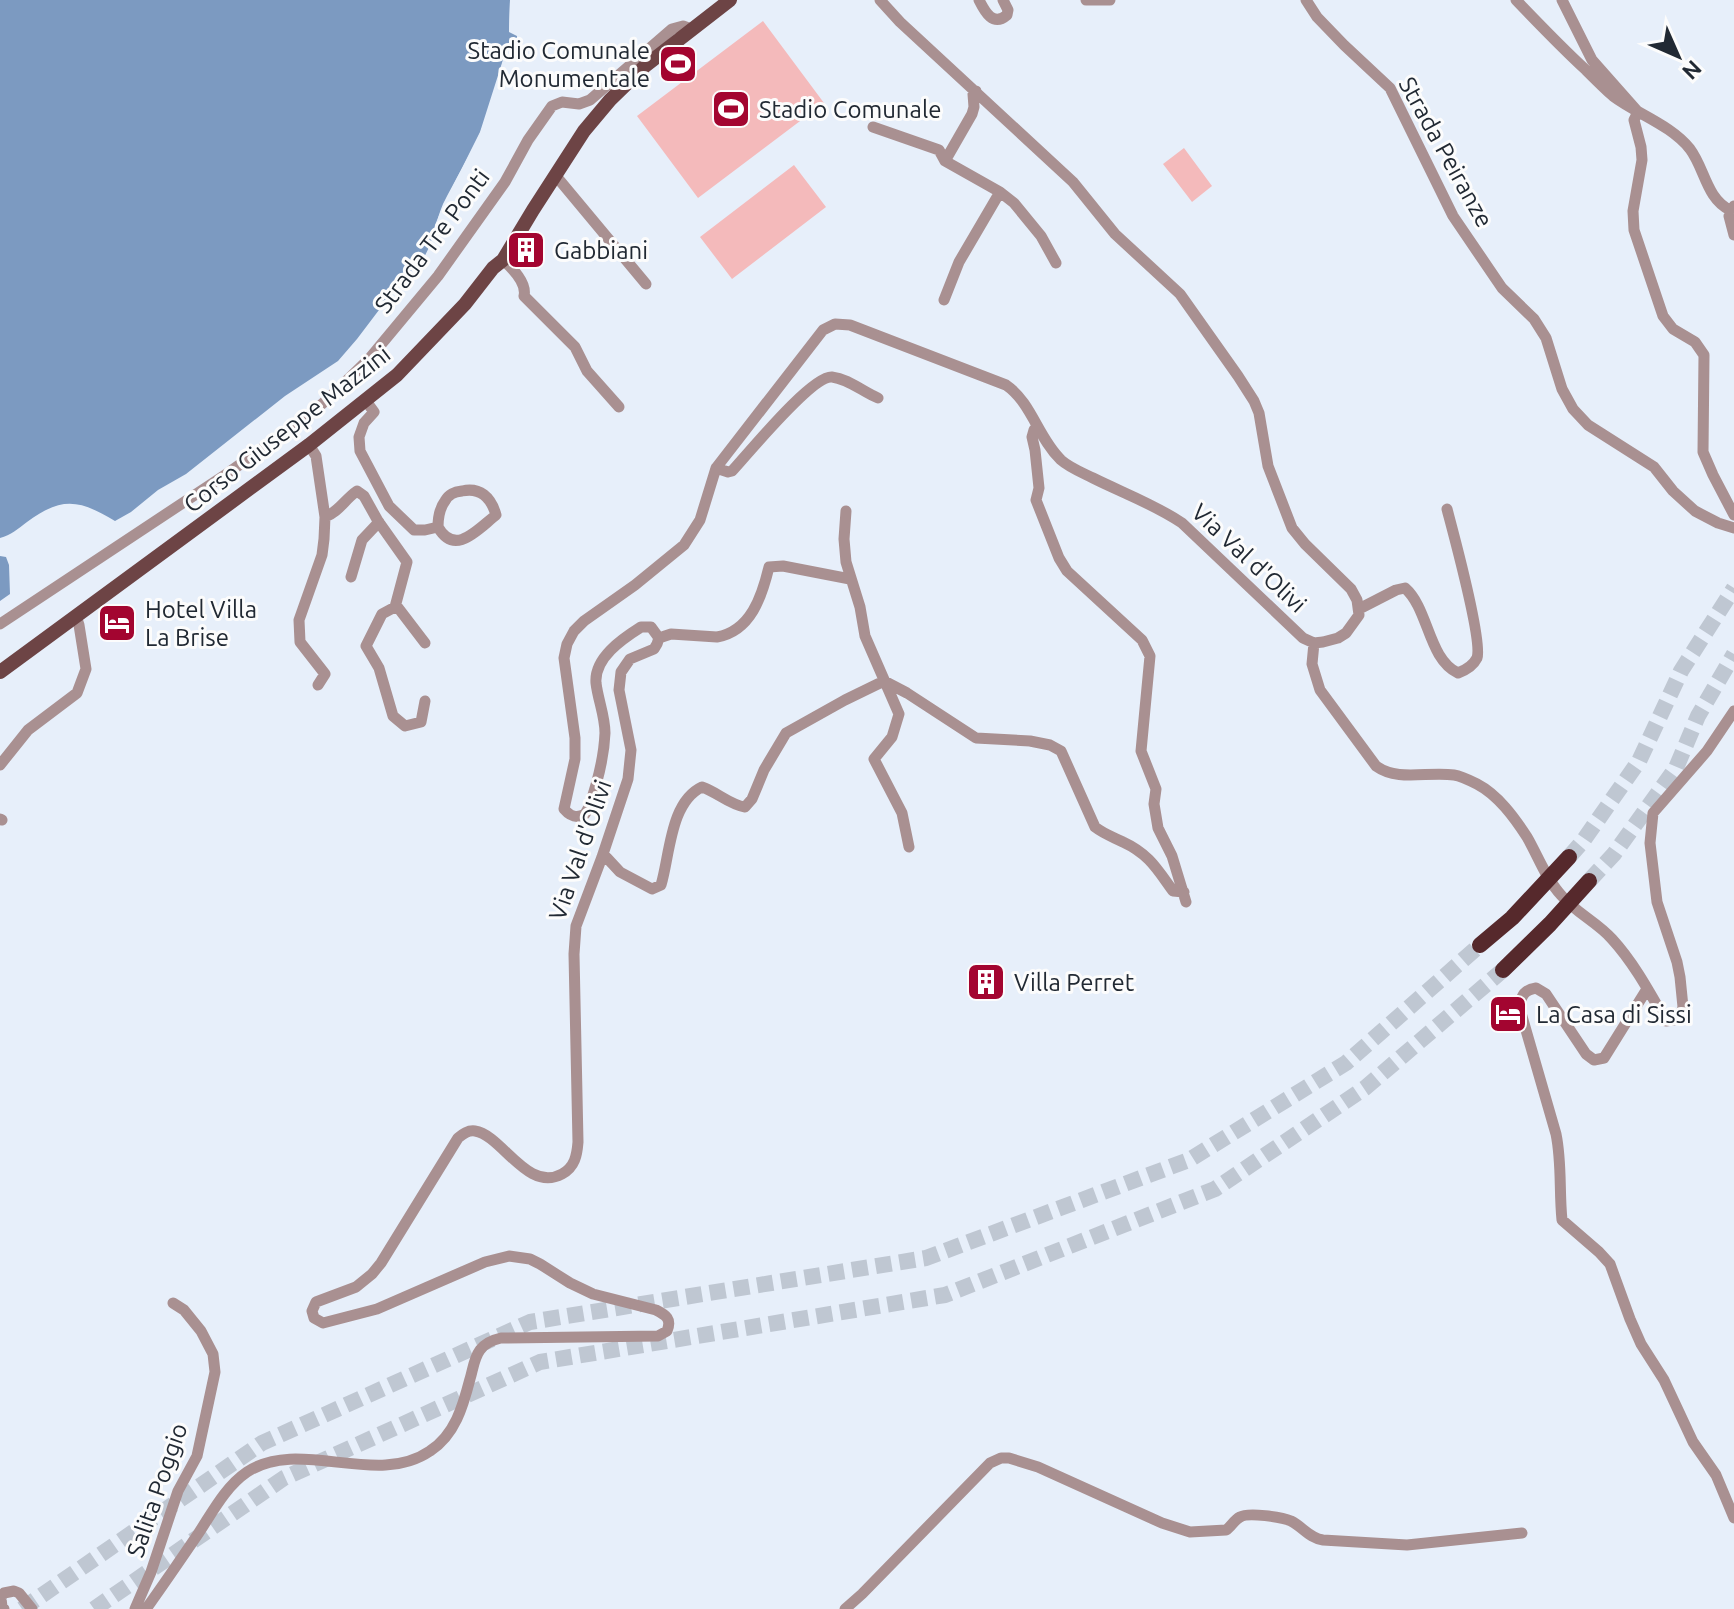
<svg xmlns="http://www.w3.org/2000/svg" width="1734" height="1609" viewBox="0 0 1734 1609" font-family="Ubuntu,sans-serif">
<rect width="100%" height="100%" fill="#e7effa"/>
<path fill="#f4babb" d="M763 21 824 103 698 198 637 116Z
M1184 148 1212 186 1192 202 1163 164Z
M794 165 826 207 732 279 700 237Z"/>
<path fill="#7c9ac1" d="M0 0H510L509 31 518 36 516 41 508 44C499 73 492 105 480 133 469 157 455 180 443 204 433 226 432 262 407 273L357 339 338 361 285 396 186 474 158 490 131 512 115 521C80 500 62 496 27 522 18 529 11 535 0 538Z
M0 556 6 557 9 565 10 594 0 601Z"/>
<path fill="#e7effa" d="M510 0H514L513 29 521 35 520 42 512 46 484 133 446 207 438 226 436 240H432L435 225 443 206 480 132 508 44 511 41H517V36L509 32Z"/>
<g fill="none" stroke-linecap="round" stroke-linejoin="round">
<path stroke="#bfc7d2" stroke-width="16" stroke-dasharray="16 8" stroke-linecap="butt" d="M1569 857 1583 841 1639 761 1681 671 1734 588
M1589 881 1614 854 1676 768 1698 716 1734 654
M22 1609 262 1443 530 1322 926 1258 1189 1160 1346 1063 1480 945
M94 1609 284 1478 540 1362 945 1295 1215 1189 1365 1088 1503 970"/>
<path stroke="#a99091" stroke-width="11" d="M979 0C985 12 993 27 1007 15L1008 10 1003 0
M1086 0H1110
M1306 0 1317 17 1344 45 1390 88 1453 216 1502 288 1534 319 1546 338 1562 389 1573 409 1588 425 1654 467 1673 491 1695 511 1718 523 1734 528
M1516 0C1539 24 1562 48 1586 70 1595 79 1604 88 1613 96 1637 114 1671 125 1690 149 1705 169 1706 198 1730 210
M1562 0 1592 60 1638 112 1634 120 1641 147 1642 160 1633 211 1634 230 1663 316 1673 329 1695 342 1704 355 1703 452 1713 475 1734 515
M873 127 939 150 945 161 1000 192 1014 203 1041 236 1056 263
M945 161 972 114 974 107 973 94 976 91
M556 176 646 284
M1734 206 1729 216 1734 235
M503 260C513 269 527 283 524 296L575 347 587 371 619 407
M944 300 959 262 1000 192
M366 401 374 412 364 423 359 437 360 451 389 506 414 530H425L438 527C438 517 439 509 445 501 449 494 454 492 462 491 480 487 491 497 496 515 478 529 455 557 438 527
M1038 427 1034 430 1032 437 1035 450 1039 488 1036 500 1059 558 1067 571 1142 640 1150 656 1141 751 1156 789 1154 804 1158 828 1172 856 1186 902
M309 445 316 456 325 517 324 539 322 555 299 620 300 642 325 674 318 685
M716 468 728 472 732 471C748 454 812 375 832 377 849 379 863 392 878 398
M846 511 844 539 846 562 860 607 865 636 899 714 892 737 874 759 902 813 909 847
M325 517C339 512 345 499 357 491L364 496 378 521 407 562 395 607 382 614 366 646 379 668 393 716 405 726 421 722 425 701
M351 577 362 540 379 522
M396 605 425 643
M1359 609 1396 590 1405 588C1429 609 1428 659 1458 673 1466 670 1473 666 1477 658 1483 641 1453 532 1447 509
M0 624 228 473 312 413 333 394 369 359 438 276 505 182 528 140 552 106 562 102 579 104 590 100 672 29 683 26 691 29
M659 638 671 634 717 637C751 631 762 596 769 567L783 566 850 579
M1314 643 1312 664 1320 690 1376 766C1398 782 1428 771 1454 775 1461 776 1471 781 1477 784 1498 795 1514 817 1527 837 1538 856 1546 879 1561 895 1576 913 1597 922 1612 939 1634 963 1650 993 1666 1021L1679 1019 1683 1007 1680 977 1677 962 1657 902 1650 843 1653 813 1707 751 1734 711
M884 681 907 693 976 738 1030 741 1050 745 1061 751 1095 827C1104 834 1113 837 1123 842 1149 854 1157 869 1173 891L1184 892
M0 765 28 730 77 693 86 669 79 625 76 616
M0 819 2 820
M602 857 607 858 620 872 652 889 661 885C670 855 670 802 702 787 717 792 730 805 745 807L752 799 764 770 786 733 845 700 884 681
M1647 989 1604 1058 1594 1060 1586 1054 1546 994 1536 988C1524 990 1522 995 1519 1006L1556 1134C1562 1163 1559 1191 1562 1220L1599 1252 1610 1264 1630 1319 1641 1344 1664 1380 1693 1442 1716 1475 1734 1518
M4 1609 2 1607 1 1598 4 1593 14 1591 19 1593 32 1609
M135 1609 151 1572 178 1491 197 1456 215 1372 213 1354 201 1331 184 1310 173 1303
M146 1609C164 1584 181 1559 198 1534 212 1513 225 1487 247 1472 300 1437 376 1488 430 1451 455 1435 463 1406 470 1379 473 1369 474 1358 480 1350 485 1343 492 1340 501 1338L658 1336 667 1331C672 1319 666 1315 656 1310L593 1294 570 1283 540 1264 530 1259 509 1256 485 1262 377 1309 323 1323 314 1318 312 1311 316 1302 356 1287 372 1274 381 1263 458 1138C463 1134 468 1130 475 1131 502 1135 527 1193 562 1174 575 1167 577 1155 578 1142L574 954 576 926 602 857 628 779 631 750 619 690 621 672 630 659 654 649 657 644 659 638 651 627H641C622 639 594 658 596 683 598 700 605 716 605 733 604 758 597 784 589 807L585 814C576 819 570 816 564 809L575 759V738L564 658 567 644 574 631 584 621 635 585 684 545 700 520 716 468 823 330 835 324 850 325 1006 385C1032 403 1038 438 1061 460 1070 468 1083 473 1093 478 1123 493 1154 504 1182 523L1303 638 1314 643 1323 642 1338 638 1346 633 1359 615 1357 600 1351 589 1305 544 1292 528 1268 466 1259 413 1254 401 1238 376 1180 294 1115 234 1073 182 900 22 880 0
M845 1609 862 1594 990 1463 1001 1458H1009L1038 1467 1162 1523 1190 1532 1226 1530C1231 1527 1234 1520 1240 1517 1248 1512 1282 1517 1291 1521 1303 1527 1309 1538 1323 1540L1407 1545 1522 1533"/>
<path stroke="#6d4445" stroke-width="14" d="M0 672 309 445 397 375 465 304 493 268 503 260 533 210 584 131 610 100 645 66 730 0"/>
<path stroke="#56292c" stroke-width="16" d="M1480 945 1512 918 1569 857
M1503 970 1550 924 1589 881"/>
</g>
<defs>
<g id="stadium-square" transform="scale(2)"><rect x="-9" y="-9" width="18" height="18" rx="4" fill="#a30530" stroke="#fcfcfc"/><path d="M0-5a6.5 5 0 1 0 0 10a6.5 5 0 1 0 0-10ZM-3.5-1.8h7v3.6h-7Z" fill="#fff"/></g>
<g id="building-square" transform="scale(2)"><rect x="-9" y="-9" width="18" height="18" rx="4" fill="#a30530" stroke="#fcfcfc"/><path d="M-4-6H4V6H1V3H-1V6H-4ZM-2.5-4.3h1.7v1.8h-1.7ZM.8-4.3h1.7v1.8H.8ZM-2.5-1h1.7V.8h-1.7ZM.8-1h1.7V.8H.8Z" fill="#fff"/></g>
<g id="hotel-square" transform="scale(2)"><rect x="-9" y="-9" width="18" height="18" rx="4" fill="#a30530" stroke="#fcfcfc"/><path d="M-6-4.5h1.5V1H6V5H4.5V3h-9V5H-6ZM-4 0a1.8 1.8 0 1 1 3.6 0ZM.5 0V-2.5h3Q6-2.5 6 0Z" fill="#fff"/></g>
</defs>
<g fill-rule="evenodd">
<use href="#stadium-square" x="678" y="64"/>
<use href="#stadium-square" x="731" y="109"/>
<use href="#building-square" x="526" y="250"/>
<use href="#hotel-square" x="117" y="623"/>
<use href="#building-square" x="986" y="982"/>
<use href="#hotel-square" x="1508" y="1014"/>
</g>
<g text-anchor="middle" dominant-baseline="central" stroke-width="6" stroke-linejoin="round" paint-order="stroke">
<g font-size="24" fill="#212933" stroke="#fcfcfc" text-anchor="start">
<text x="650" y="50" text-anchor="end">Stadio Comunale<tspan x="650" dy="28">Monumentale</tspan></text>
<text x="759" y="109">Stadio Comunale</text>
<text x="554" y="250">Gabbiani</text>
<text x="145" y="609">Hotel Villa<tspan x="145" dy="28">La Brise</tspan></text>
<text x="1014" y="982">Villa Perret</text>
<text x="1536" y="1014">La Casa di Sissi</text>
</g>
<g font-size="24" fill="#212933" stroke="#fcfcfc">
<text transform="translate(1446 152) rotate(61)">Strada Peiranze</text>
<text transform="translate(432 241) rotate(-53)">Strada Tre Ponti</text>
<text transform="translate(287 429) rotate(-38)">Corso Giuseppe Mazzini</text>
<text transform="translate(1249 558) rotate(43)">Via Val d'Olivi</text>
<text transform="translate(580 850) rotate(-71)">Via Val d'Olivi</text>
<text transform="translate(157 1490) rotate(-71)">Salita Poggio</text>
</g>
</g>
<g transform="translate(1678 56) rotate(135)" stroke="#fcfcfc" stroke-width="6" paint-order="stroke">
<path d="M0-6L14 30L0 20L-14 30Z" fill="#212933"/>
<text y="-12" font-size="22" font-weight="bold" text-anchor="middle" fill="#212933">N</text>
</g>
</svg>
